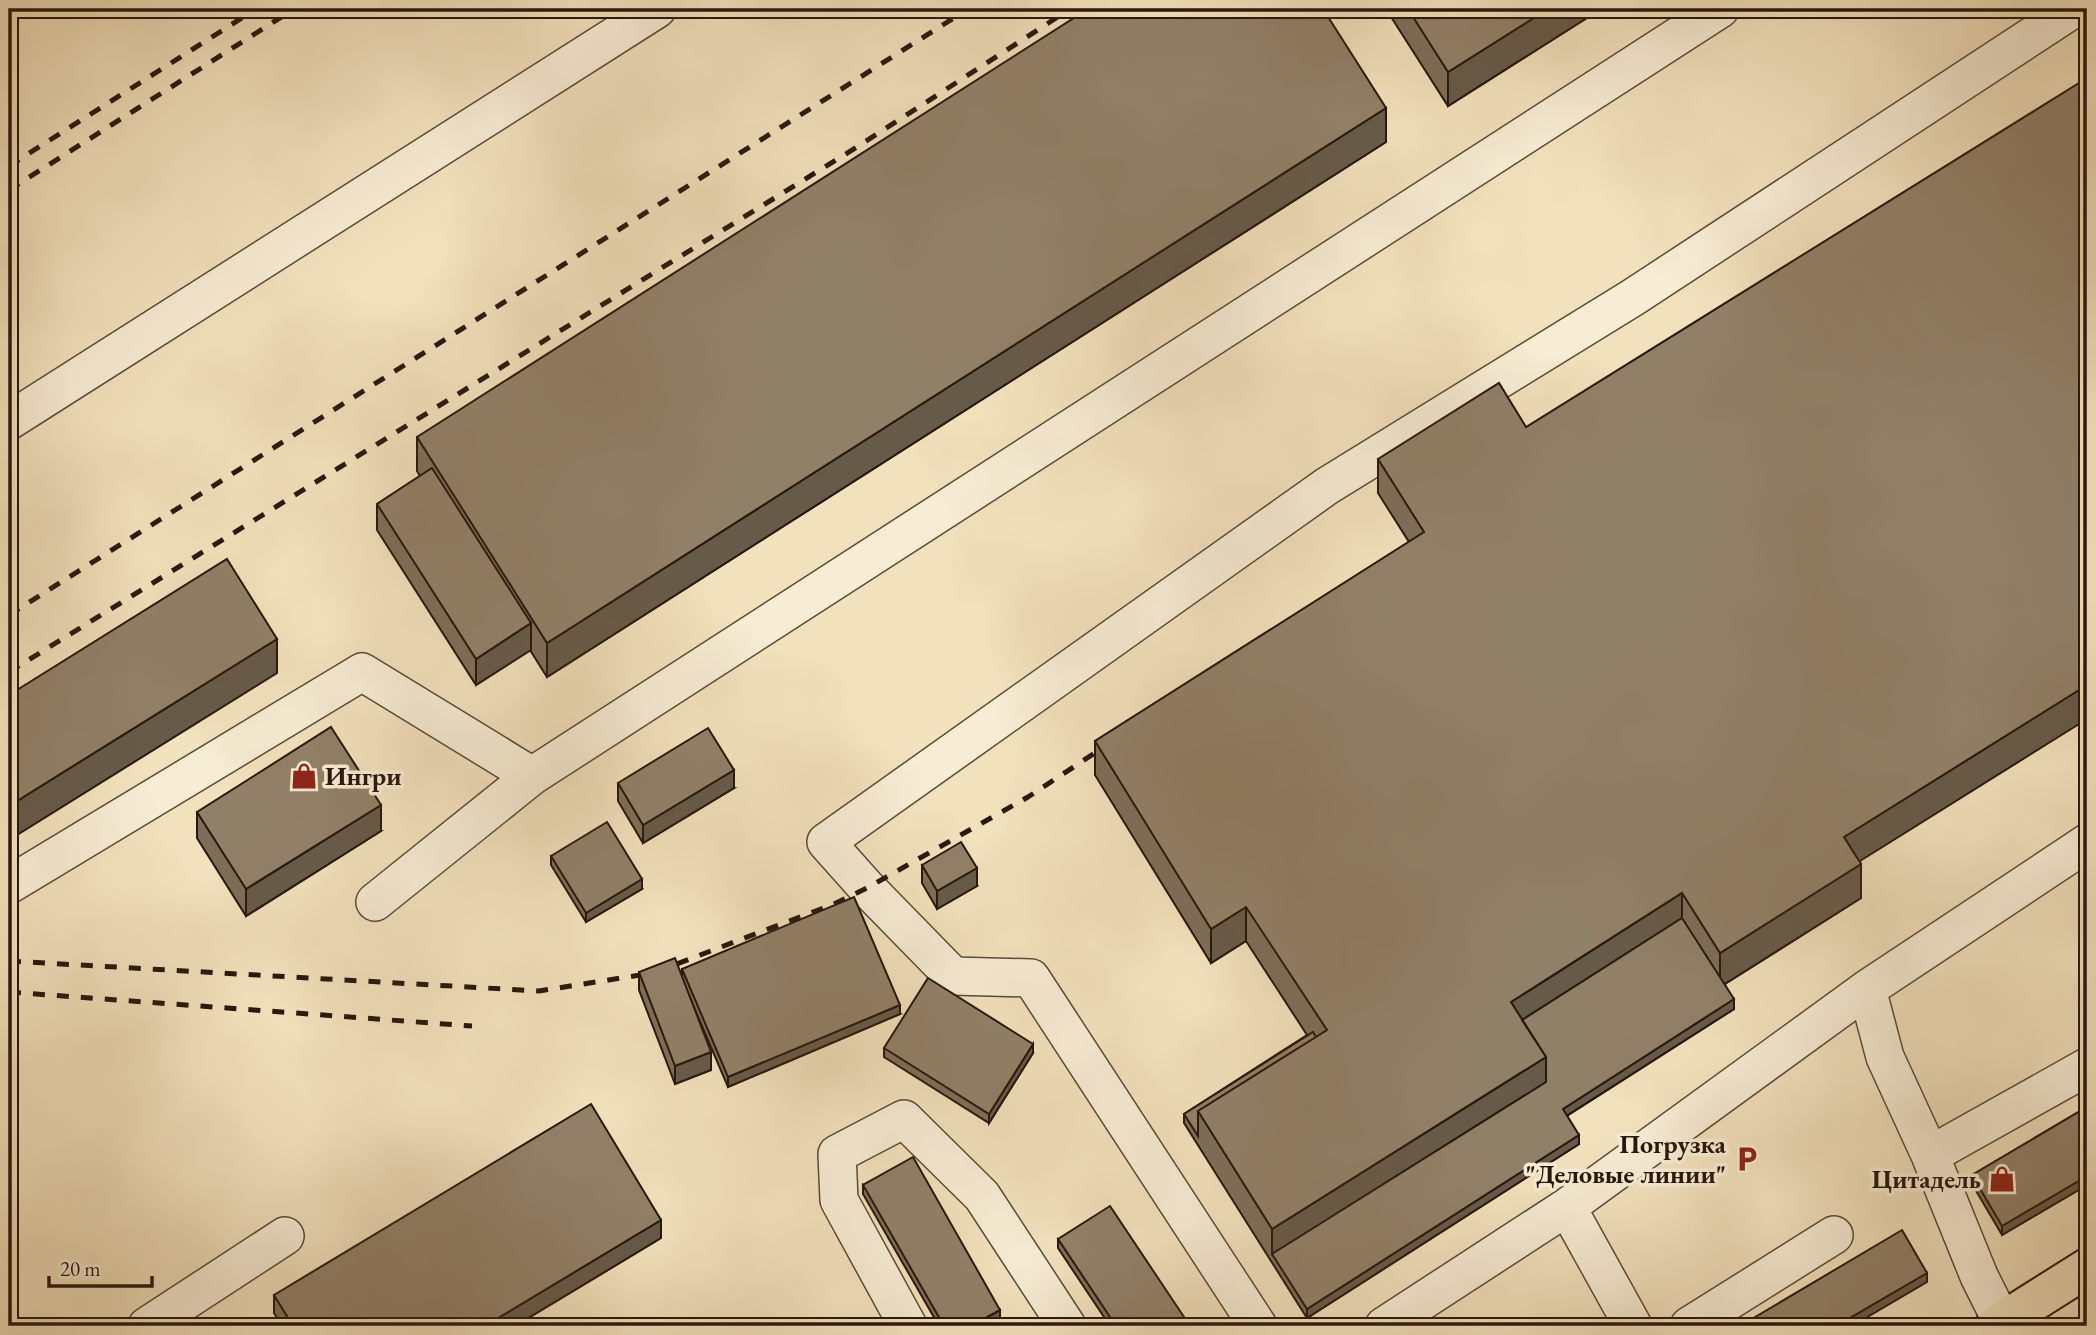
<svg xmlns="http://www.w3.org/2000/svg" width="2096" height="1335" viewBox="0 0 2096 1335" font-family="'EB Garamond',serif">
<rect width="100%" height="100%" fill="#f2e1bd"/>
<filter id="stains"><feTurbulence type="fractalNoise" baseFrequency=".00286" numOctaves="4"/><feColorMatrix values="0 0 0 0 .2 0 0 0 0 .09 0 0 0 0 .02 0 0 0 .5 -.17"/></filter>
<radialGradient id="worn" r=".72"><stop offset=".6" stop-color="#630" stop-opacity="0"/><stop offset="1" stop-color="#630" stop-opacity=".3"/></radialGradient>
<g fill="none" stroke-linecap="round" stroke-linejoin="round">
<g stroke="#5a4a38" stroke-width="40">
<path id="minor" d="M9 421 657 9
M9 885 362 672 532 776
M375 902 532 776 1720 9
M1867 989 1885 1057 1930 1155 1979 1276 2002 1322
M1930 1155 2087 1067
M1567 1207 1633 1326
M147 1326 285 1236
M908 1326 839 1200 837 1154 904 1119 982 1196 1067 1326
M1258 1326 1031 978 953 976 867 888 826 842 1327 486 1632 298 2073 9
M1384 1326 1567 1207 1867 989 2087 843
M1689 1326 1834 1235"/>
</g>
<g stroke="#28170c" stroke-width="42">
<path id="major" d="M1995 1326 2087 1268"/>
</g>
<use href="#minor" stroke="#f7ecd4" stroke-width="37"/>
<use href="#major" stroke="#f2e1bd" stroke-width="38"/>
<path stroke="#28170c" stroke-width="5" stroke-dasharray="12 12" stroke-linecap="butt" d="M9 166 256 9
M9 190 294 9
M9 615 968 9
M9 672 857 147 1070 9
M9 961 539 991 653 973 834 904 867 888 1028 797 1113 741
M9 992 472 1026"/>
</g>
<path fill="#7d6e59" stroke="#28170c" stroke-width="2" d="M1386 9H1601L1448 106Z
M1386 142 547 677 530 650 476 685 377 530V504L420 476 417 471V437Z
M1526 427 1859 861 1861 898 1725 984 1734 1009 1567 1116 1579 1144 1307 1318 1184 1123V1114L1307 1035 1246 941 1211 963 1095 775V741L1409 542 1378 493V459Z
M618 783 734 788 643 843 618 801Z
M197 812 381 831 246 916 197 838Z
M551 856 642 889 586 922 551 865Z
M922 865 977 886 937 909 922 883Z
M682 969 900 1014 728 1087 687 991 711 1070 675 1084 639 990V972L682 977Z
M884 1048 1033 1053 989 1123 884 1057Z
M2087 1107V1185L2002 1235 1972 1184V1175Z
M863 1185 1000 1319 987 1326H939L863 1194Z
M661 1238 515 1326H282L274 1313V1295Z
M1058 1239 1190 1326H1110L1058 1248Z"/>
<path fill="#665a49" stroke="#28170c" stroke-width="2" d="M1548 9H1601L1448 106V72Z
M1386 108V142L547 677V643Z
M531 623V650L476 685V659Z
M277 639V673L9 840V806Z
M2087 685V719L1844 871V837Z
M734 770V788L643 843V825Z
M381 805V831L246 916V889Z
M1861 864V898L1720 987V953Z
M977 868V886L937 909V891Z
M642 879V889L586 922V913Z
M1682 893V927L1515 1034 1511 1002Z
M1246 907V941L1211 963V929Z
M1734 999V1009L1563 1118V1109Z
M900 1005V1014L728 1087V1077Z
M1033 1044V1053L989 1123V1114Z
M711 1052V1070L675 1084V1066Z
M1546 1057V1091L1272 1254V1229Z
M1579 1135V1144L1307 1318V1309Z
M2087 1176V1185L2002 1235V1226Z
M661 1220V1238L515 1326H485Z
M1927 1273V1282L1852 1326H1836Z
M1000 1310V1319L987 1326H971Z"/>
<path fill="#918068" stroke="#28170c" stroke-width="2" d="M1088 9H1323L1386 108 547 643 417 437Z
M1408 9H1548L1448 72Z
M2087 78V685L1844 837 1861 864 1720 953 1682 893 1511 1002 1546 1057 1272 1229 1198 1111 1327 1030 1246 907 1211 929 1095 741 1424 532 1378 459 1499 383 1526 427Z
M432 468 531 623 476 659 377 504Z
M227 559 277 639 9 806V695Z
M331 727 381 805 246 889 197 812Z
M708 728 734 770 643 825 618 783Z
M607 822 642 879 586 913 551 856Z
M961 842 977 868 937 891 922 865Z
M854 897 900 1005 728 1077 682 969Z
M1682 918 1734 999 1563 1109 1579 1135 1307 1309 1272 1254 1546 1082V1057L1522 1020Z
M675 958 711 1052 675 1066 639 972Z
M928 978 1033 1044 989 1114 884 1048Z
M1313 1032 1316 1037 1198 1111V1136L1184 1114Z
M591 1104 661 1220 485 1326H293L274 1295Z
M2087 1107V1176L2002 1226 1972 1175Z
M913 1157 1000 1310 971 1326H944L863 1185Z
M1110 1206 1190 1326H1116L1058 1239Z
M1902 1230 1927 1273 1836 1326H1740Z"/>
<defs>
<g id="shop-bare" transform="scale(2.1)"><path d="M-5-2.5h2.3a2.7 3.5 0 0 1 5.4 0H5L5.5 6h-11ZM-1.5-2.5h3a1.5 2.3 0 0 0-3 0Z" fill="#8f2418" stroke="#f7ecd4" stroke-width="2.5" paint-order="stroke"/></g>
<g id="parking-bare" transform="scale(2.1)"><path d="M-3.5-5.5H1a3.5 3.5 0 0 1 0 7H-1V5.5H-3.5ZM-1-3.4V-.6H.8a1.4 1.4 0 0 0 0-2.8Z" fill="#8f2418" stroke="#f7ecd4" stroke-width="2.5" paint-order="stroke"/></g>
</defs>
<g fill-rule="evenodd">
<use href="#shop-bare" x="304" y="776"/>
<use href="#parking-bare" x="1747" y="1159"/>
<use href="#shop-bare" x="2002" y="1179"/>
</g>
<g text-anchor="middle" dominant-baseline="central" stroke-width="7" stroke-linejoin="round" paint-order="stroke">
<g font-size="26" font-weight="bold" fill="#28170c" stroke="#f7ecd4" text-anchor="end">
<text x="325" y="776" text-anchor="start">Ингри</text>
<text x="1726" y="1144">Погрузка<tspan x="1726" dy="30">"Деловые линии"</tspan></text>
<text x="1981" y="1179">Цитадель</text>
</g>
</g>
<rect width="2096" height="1335" fill="none" stroke="#f2e1bd" stroke-width="35"/>
<rect x="10" y="10" width="2075" height="1314" fill="none" stroke="#28170c" stroke-width="3.5"/>
<rect x="18" y="18" width="2061" height="1300" fill="none" stroke="#28170c" stroke-width="2"/>
<path d="M49 1276v10h103v-10" fill="none" stroke="#28170c" stroke-width="3.5"/>
<text x="60" y="1276" font-size="21" fill="#28170c" stroke="#f7ecd4" stroke-width="5" paint-order="stroke">20 m</text>
<rect width="100%" height="100%" filter="url(#stains)"/>
<rect width="100%" height="100%" fill="url(#worn)"/>
</svg>
